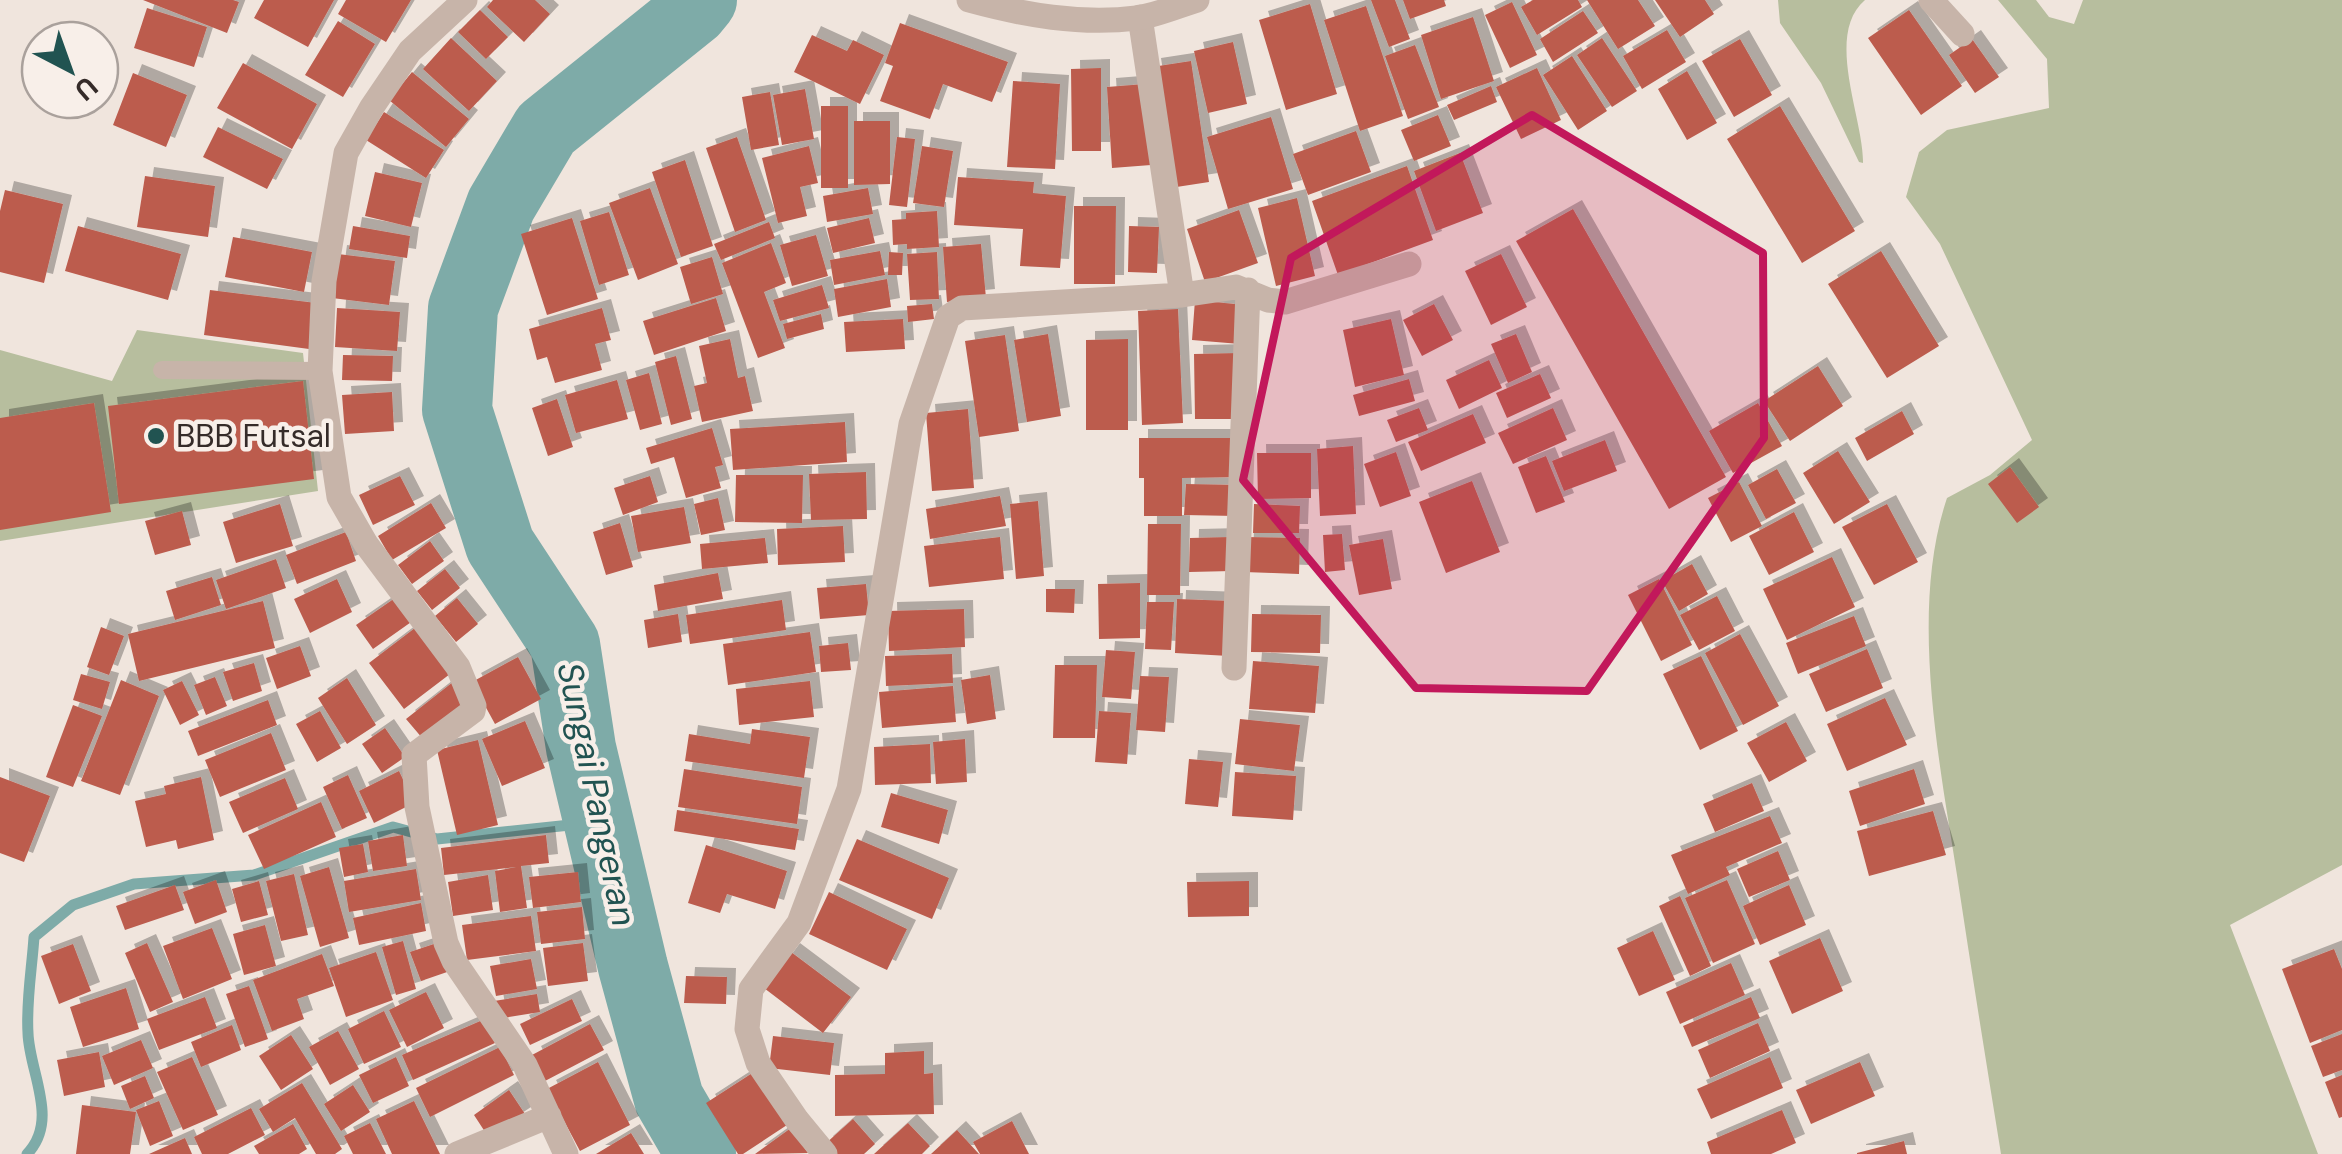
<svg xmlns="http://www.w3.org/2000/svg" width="2342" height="1154" viewBox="0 0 2342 1154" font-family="'DM Sans',sans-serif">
<defs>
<filter id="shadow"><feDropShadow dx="9" dy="-9" stdDeviation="0" flood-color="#0004"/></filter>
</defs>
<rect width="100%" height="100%" fill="#f0e5dd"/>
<path fill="#b7be9e" d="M1778 0H1865C1824 35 1864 119 1863 163L1859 162 1821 83 1780 23Z
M1998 0H2036L2049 17 2074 24 2083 0H2342V865L2230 925 2318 1154H2001C1986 1061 1971 968 1957 875 1939 760 1909 611 1947 498L1990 475 2032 440 1940 244 1906 197 1919 152 1947 130 2049 108 2047 59Z
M137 330 303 353 318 491 0 541V350L112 381Z"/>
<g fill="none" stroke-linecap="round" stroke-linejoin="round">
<path stroke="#7eaba8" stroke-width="11" d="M27 1154C60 1120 29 1072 28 1033 26 1001 32 968 34 937L73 905 134 884 254 875 393 827 437 839 599 822"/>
<path stroke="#7eaba8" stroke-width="70" d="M701 1154 669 1099 633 967 581 748 565 644 500 545 457 410 463 308 501 205 546 129 693 11 702 0"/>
</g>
<path fill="#bc5c4e" filter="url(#shadow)" d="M143 0H233L239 2 227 33Z
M264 0H334L308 47 254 18Z
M346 0H411L386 42 338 14Z
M493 0H535L550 14 524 42 487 7Z
M1371 0H1395L1410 39 1389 47Z
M1403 0H1444L1446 6 1410 19Z
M1533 0H1578L1582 7 1537 35 1521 7Z
M1587 0H1638L1655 26 1618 49Z
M1655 0H1705L1714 14 1680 37Z
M1512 2 1537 55 1510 68 1485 15Z
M1310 4 1337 94 1286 110 1259 20Z
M1366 6 1403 116 1360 131 1324 20Z
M147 8 207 27 194 67 134 48Z
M480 10 508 37 486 59 458 32Z
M1909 10 1962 86 1921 115 1868 38Z
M1583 11 1598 33 1553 62 1540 39Z
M1473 17 1494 81 1441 99 1421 35Z
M338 21 375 44 343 97 305 75Z
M900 23 1008 62 992 102 943 84 930 119 880 101 893 66 885 63Z
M1667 30 1686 62 1642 89 1623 56Z
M812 35 847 51 853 40 884 55 860 104 794 72Z
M451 38 497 81 469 111 423 69Z
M1602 38 1637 91 1612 107 1577 55Z
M1740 39 1772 95 1734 117 1702 61Z
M1972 39 1999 77 1975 93 1949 55Z
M1233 42 1247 104 1208 113 1194 51Z
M1415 45 1439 107 1408 119 1385 56Z
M1572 56 1607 111 1578 130 1543 75Z
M1191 61 1209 182 1170 188 1152 67Z
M243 63 317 104 292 149 217 108Z
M1101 68V151H1072L1071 69Z
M1537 68 1561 120 1521 139 1496 87Z
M1687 71 1717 123 1687 140 1658 89Z
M412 72 469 119 446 147 389 100Z
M133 73 187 95 166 147 113 125Z
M1013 81 1060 84 1055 169 1007 167Z
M1145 84 1151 165 1112 168 1107 87Z
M1491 86 1497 102 1454 120 1447 105Z
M805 89 814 139 782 145 773 95Z
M770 92 779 145 751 150 742 97Z
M821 106H848V188H821Z
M1780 106 1855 231 1802 263 1727 139Z
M384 112 444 150 426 178 366 140Z
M1438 115 1451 146 1414 161 1401 130Z
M1271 117 1293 189 1228 209 1207 137Z
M854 121H890V184L854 185Z
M218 127 283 159 267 189 203 157Z
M1356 131 1371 172 1308 195 1293 154Z
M737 137 766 220 735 232 706 148Z
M897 137 915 139 907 207 889 205Z
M809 146 818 183 800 187 807 216 778 223 762 158Z
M922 146 953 151 944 207 913 203Z
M1460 153 1483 213 1436 231 1414 171Z
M685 160 713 246 681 257 652 172Z
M1407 166 1433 240 1338 275 1312 201Z
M375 172 422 183 411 227 365 216Z
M145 176 215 186 208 237 137 227Z
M958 177 1034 182 1033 193 1066 196 1060 268 1020 266 1023 229 954 225Z
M650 188 678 264 638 280 609 203Z
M868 188 873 214 827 222 823 196Z
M5 190 63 204 44 283 0 272V211Z
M1297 198 1315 276 1276 286 1258 208Z
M1074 206H1116L1115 284H1074Z
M1573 209 1726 477 1669 509 1516 241Z
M1239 210 1258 263 1205 282 1187 229Z
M937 211 939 247 907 249V244L893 245 892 220 906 219V213Z
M609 212 629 275 599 285 580 221Z
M572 218 598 299 547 315 521 234Z
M869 218 875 243 833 253 827 228Z
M769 222 775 238 721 260 714 244Z
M78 226 181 254 168 300 65 271Z
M353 226 410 236 407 258 349 249Z
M1129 226 1159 227 1157 273 1128 272Z
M816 235 828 276 792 286 780 245Z
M233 237 312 252 304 292 225 277Z
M771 243 786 283 764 292 785 348 758 358 722 263Z
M981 244 986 298 947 302 943 247Z
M880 251 885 275 834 285 830 260Z
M1881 251 1939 346 1887 378 1828 284Z
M889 252 903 253 902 275H888Z
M937 252 939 299 910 300 907 254Z
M338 254 395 261 389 305 332 298Z
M1501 254 1527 307 1491 325 1465 271Z
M712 257 723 294 691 304 680 267Z
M887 279 891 307 838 317 834 289Z
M822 285 829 308 780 321 773 300Z
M210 290 316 303 309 349 204 335Z
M716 298 726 331 654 355 643 321Z
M1195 300 1244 305 1240 344 1192 340Z
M932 304 934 319 908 322 907 306Z
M1434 304 1453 340 1422 356 1403 320Z
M337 308 400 312 397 351 335 347Z
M602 308 611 340 595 344 602 370 555 383 547 357 537 360 529 329Z
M1178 309 1183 423 1142 425 1138 311Z
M821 314 824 329 787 339 783 324Z
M903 319 905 349 846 352 844 322Z
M1391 319 1404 375 1355 387 1343 330Z
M1048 334 1061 416 1027 422 1014 340Z
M1516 334 1532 372 1508 383 1491 344Z
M1005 335 1019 431 979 437 965 341Z
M730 339 738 378 745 376 753 411 702 422 694 386 707 383 699 346Z
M1128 339V430H1086V340Z
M1240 353V419H1195L1194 354Z
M343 355 393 356 392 381 342 380Z
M676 356 692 419 671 425 655 362Z
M1489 360 1502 388 1459 409 1446 380Z
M1818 366 1843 406 1790 441 1764 401Z
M649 373 662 424 640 430 626 380Z
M1540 374 1551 398 1507 418 1496 393Z
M1409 379 1415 401 1359 416 1353 395Z
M617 380 628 419 576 433 565 395Z
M303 381 314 479 119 504 108 406Z
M392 392 394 431 345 434 342 395Z
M557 399 573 447 548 456 532 408Z
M94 403 111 512 0 530V418Z
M1758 403 1782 446 1733 473 1709 431Z
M1419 408 1428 430 1396 442 1387 420Z
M1553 408 1567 440 1513 464 1498 433Z
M968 409 974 488 932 491 926 413Z
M1902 411 1914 434 1867 461 1855 438Z
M1473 414 1486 443 1421 471 1408 442Z
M845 422 847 462 733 470 730 429Z
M712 428 723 465 715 467 721 488 686 498 674 457 651 464 646 448Z
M1139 438H1237V477L1182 478V516H1144V478H1139Z
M1605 440 1617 471 1564 491 1552 461Z
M1353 446 1356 514 1320 516 1317 449Z
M1838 451 1870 502 1834 524 1803 473Z
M1396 452 1411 496 1380 507 1364 464Z
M1257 453H1311V498L1258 499Z
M1546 456 1565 502 1536 513 1518 467Z
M2010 467 2039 507 2017 523 1988 484Z
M1777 469 1796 503 1766 519 1748 485Z
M866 472 867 519 811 520 809 474Z
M736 475H803L802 523 735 522Z
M400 476 415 505 373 525 359 495Z
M650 476 658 502 623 515 614 488Z
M1472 481 1500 552 1446 573 1419 502Z
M1739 482 1762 526 1731 542 1708 498Z
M1186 484 1236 485V516L1184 515Z
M1000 496 1006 526 930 539 926 509Z
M718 498 725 530 701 535 694 504Z
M1038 501 1044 576 1016 579 1010 504Z
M431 503 446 528 392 560 378 536Z
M280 504 293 546 236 563 223 522Z
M1254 504 1300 506 1299 533H1253Z
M1887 504 1918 562 1874 585 1842 527Z
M684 507 691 543 638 552 631 516Z
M182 511 191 545 155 555 145 521Z
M1794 512 1814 552 1769 575 1749 536Z
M620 523 633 567 606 575 593 532Z
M1148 524H1181L1180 595H1147Z
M843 526 845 562 778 565 777 529Z
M346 532 356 561 297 584 286 555Z
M1342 534 1345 570 1325 572 1323 535Z
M1000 537 1004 579 929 587 924 546Z
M1232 537V571L1189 572 1190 538Z
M1245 537 1300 538 1299 574 1244 572Z
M765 538 768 563 702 569 700 544Z
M1383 539 1392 589 1359 595 1349 545Z
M430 541 444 561 412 584 398 565Z
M1832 557 1855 607 1787 640 1763 589Z
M276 559 286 588 226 609 216 580Z
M1692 564 1708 594 1679 611 1662 581Z
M445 569 460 588 432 610 417 591Z
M718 573 723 599 658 611 654 585Z
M212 577 221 605 175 620 166 591Z
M337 579 352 612 310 633 294 599Z
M1659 579 1692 645 1661 661 1628 595Z
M1140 583V638L1099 639 1098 584Z
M866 584 869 615 820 619 817 588Z
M1046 589H1075L1074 613 1046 612Z
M398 596 414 620 373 649 356 625Z
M1717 596 1735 631 1699 650 1680 615Z
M457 598 478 624 456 642 435 616Z
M1177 599 1231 601 1229 656 1175 653Z
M782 600 786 630 690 644 686 615Z
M263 601 275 648 139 681 128 634Z
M1147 602H1174L1171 650 1145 649Z
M964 609 965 647 889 651 888 611Z
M678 614 682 642 648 648 644 620Z
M1252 614 1321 615 1320 653 1251 652Z
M1854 616 1866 646 1798 674 1786 643Z
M101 627 124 636 109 675 87 667Z
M415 628 450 674 404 709 369 663Z
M810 632 816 672 728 685 723 644Z
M1740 634 1779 706 1743 725 1705 653Z
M848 643 851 670 821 672 819 646Z
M300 646 311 676 277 689 266 658Z
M1867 649 1883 688 1826 712 1809 674Z
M1106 650 1135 652 1131 699 1102 697Z
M952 654 953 683 886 686 885 656Z
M1701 656 1738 731 1700 750 1663 674Z
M518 657 541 699 495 724 472 682Z
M1253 661 1319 666 1315 713 1249 709Z
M254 663 262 691 233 701 223 672Z
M1055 665H1097L1095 738H1053Z
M81 674 110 682 102 709 73 700Z
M990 675 996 719 967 724 961 680Z
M1140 676 1169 677 1165 732 1136 730Z
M215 677 227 706 206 715 194 685Z
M347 678 376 725 347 744 318 698Z
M121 680 159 696 120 795 81 781Z
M182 681 199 715 180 725 163 690Z
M810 681 814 717 739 725 736 689Z
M453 682 469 703 423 739 406 719Z
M953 686 956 722 882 728 879 692Z
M1885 698 1907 745 1847 771 1827 724Z
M268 700 277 725 198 756 188 731Z
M73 705 102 716 73 787 46 777Z
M320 711 341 748 317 762 296 724Z
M1099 711 1131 713 1127 764 1095 762Z
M1240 719 1300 725 1294 771 1235 764Z
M525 721 545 768 502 786 482 739Z
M1786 722 1807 761 1769 782 1747 743Z
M385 728 405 757 382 773 362 744Z
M752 729 810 737 804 778 685 761 689 734 750 744Z
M271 733 286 770 220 797 205 760Z
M965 739 967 782 936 784 933 742Z
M478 740 498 825 457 835 437 750Z
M930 744 931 783 875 785 874 747Z
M1189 759 1223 762 1218 807 1185 804Z
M684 769 802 787 797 824 678 807Z
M1914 769 1925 804 1860 826 1849 791Z
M399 771 414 803 374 823 359 791Z
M1235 772 1296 776 1293 820 1232 816Z
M348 775 367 818 342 829 323 787Z
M0 777 50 796 24 862 0 853Z
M201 777 214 840 178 849 176 840 146 847 135 801 166 794 164 786Z
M285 778 298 809 243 833 229 802Z
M1752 783 1764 811 1715 832 1703 804Z
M891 793 948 810 939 844 881 827Z
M321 802 336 837 264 869 248 835Z
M677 810 799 829 795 850 674 831Z
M1933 811 1946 855 1869 876 1857 831Z
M1770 816 1782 843 1726 867 1730 875 1688 894 1671 855Z
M403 835 407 866 373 871 368 841Z
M546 835 549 863 521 866 527 908 500 912 495 871 516 867 444 875 441 848Z
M857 839 949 878 932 919 839 880Z
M363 844 368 872 344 877 339 848Z
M706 845 787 871 775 909 727 894 720 913 688 903Z
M1778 851 1790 880 1749 897 1737 869Z
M329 867 349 938 320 947 300 876Z
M416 869 421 900 349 912 344 881Z
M578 872 581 902 533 908 529 877Z
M294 874 308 935 281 941 266 881Z
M488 875 493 910 453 916 448 882Z
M216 880 227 912 195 924 183 892Z
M1727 880 1755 944 1713 963 1685 898Z
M259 881 268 915 241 922 232 889Z
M1249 881V916L1188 917 1187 882Z
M175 885 184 910 125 930 116 906Z
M1789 885 1806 925 1760 945 1743 906Z
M829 892 907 929 887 970 809 934Z
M1680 896 1711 966 1690 976 1659 906Z
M421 903 426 931 359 945 353 918Z
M582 907 585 939 541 944 537 912Z
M531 916 536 951 467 960 462 925Z
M265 925 276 966 244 975 233 934Z
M212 928 232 979 183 999 163 946Z
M1653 931 1675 980 1639 996 1617 948Z
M1820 938 1843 991 1792 1014 1769 961Z
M403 941 416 989 396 995 382 947Z
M440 942 450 971 421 981 410 952Z
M147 943 173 1002 150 1012 125 953Z
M583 943 588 981 548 986 543 948Z
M73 944 91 991 59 1004 41 956Z
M2334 949 2342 969V1030L2310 1043 2282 969Z
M376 952 393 1000 346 1017 329 968Z
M791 952 851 997 823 1033 764 988Z
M322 954 334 986 297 999 304 1019 272 1031 253 980Z
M531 959 537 989 496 996 490 966Z
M1731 963 1745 995 1680 1024 1666 992Z
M686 976 727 977 726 1004 684 1003Z
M249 986 268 1039 245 1047 226 994Z
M126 988 139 1029 83 1047 70 1007Z
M426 992 444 1028 407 1047 389 1010Z
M537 994 540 1012 497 1019 494 1001Z
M205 997 217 1028 159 1050 147 1019Z
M1751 997 1760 1018 1692 1047 1683 1026Z
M572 999 582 1021 530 1045 520 1024Z
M384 1011 401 1047 364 1064 348 1029Z
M485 1019 495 1043 413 1080 402 1055Z
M1758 1023 1770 1051 1710 1078 1698 1050Z
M590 1024 604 1050 545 1081 532 1055Z
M232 1025 241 1050 201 1067 191 1042Z
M338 1031 359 1069 330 1085 309 1047Z
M2342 1034V1070L2323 1077 2311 1046Z
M291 1035 313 1069 281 1090 259 1056Z
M773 1036 834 1043 830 1075 769 1068Z
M141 1040 153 1068 114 1085 102 1056Z
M500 1047 514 1075 430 1117 416 1088Z
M924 1051V1074L933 1073 934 1114 835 1116V1075L885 1074V1053Z
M99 1052 105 1087 64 1096 57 1060Z
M192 1057 218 1115 183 1130 157 1072Z
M396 1057 409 1086 373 1103 359 1075Z
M1770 1057 1783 1088 1711 1119 1697 1089Z
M598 1062 630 1125 580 1151 547 1089Z
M1860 1062 1875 1096 1811 1124 1796 1090Z
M754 1072 787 1125 743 1154H738L706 1103Z
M2342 1075V1117L2339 1118 2325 1082Z
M145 1076 154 1098 130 1109 121 1086Z
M302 1083 342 1149 335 1154H316L295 1118 273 1132 259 1109Z
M353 1085 370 1112 341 1131 324 1104Z
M509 1090 525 1114 489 1138 474 1115Z
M159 1101 173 1136 150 1146 136 1110Z
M414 1101 440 1154H392L376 1119Z
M82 1105 136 1112 130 1154H76Z
M251 1108 265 1135 228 1154H202L194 1137Z
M1782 1110 1796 1143 1771 1154H1711L1707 1142Z
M853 1119 875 1144 864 1154H832L824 1145Z
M1012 1121 1029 1154H980L973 1142Z
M370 1123 386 1154H353L344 1136Z
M908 1123 930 1146 922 1154H874Z
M293 1124 307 1149 299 1154H259L254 1146Z
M791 1128 808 1153 755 1154Z
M957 1130 979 1154H931Z
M631 1133 644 1154H596Z
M185 1138 192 1154H149Z
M1904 1141 1907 1154H1857V1153Z"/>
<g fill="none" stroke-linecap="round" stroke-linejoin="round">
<path stroke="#c7b4a9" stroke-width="18" d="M162 370 320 371"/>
<path stroke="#c7b4a9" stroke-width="25" d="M465 0 410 51 372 107 346 153 324 281 320 371 339 497 366 544 458 667 474 706 473 711 414 755 417 807 446 943 454 961 525 1065 566 1154
M1931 0 1962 34
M1182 295 1236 287 1268 300 1285 302 1409 264
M1234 668 1248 290
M457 1154 549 1116
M825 1154 797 1120 758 1063 747 1029 751 989 799 923 849 789 911 424 948 317 962 308 1182 295 1140 17"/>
<path stroke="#c7b4a9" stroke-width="25" d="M969 0C1024 15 1080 25 1137 18 1157 15 1178 6 1197 0"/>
</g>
<path fill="#c2185b" fill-opacity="0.2" stroke="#c2185b" stroke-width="8" stroke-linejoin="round" d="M1532 115 1763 253 1764 438 1587 691 1416 688 1243 480 1291 258Z"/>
<circle fill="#215351" stroke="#f8efe9" stroke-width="4" cx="156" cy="436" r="10"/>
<g text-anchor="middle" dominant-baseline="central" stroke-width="9" stroke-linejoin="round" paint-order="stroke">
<g font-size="32" fill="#352b29" stroke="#f8efe9" text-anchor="start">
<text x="176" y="436">BBB Futsal</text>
</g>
<g font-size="35" font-style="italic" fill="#215351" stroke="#f8efe9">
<text transform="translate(597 794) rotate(78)">Sungai Pangeran</text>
</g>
</g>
<g transform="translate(70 70) rotate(139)"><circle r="48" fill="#f8efe9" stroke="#aaa19c" stroke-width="2.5"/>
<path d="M0-8L18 38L0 25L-18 38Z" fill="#215351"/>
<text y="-15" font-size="28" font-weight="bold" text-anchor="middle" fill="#352b29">U</text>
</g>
</svg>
